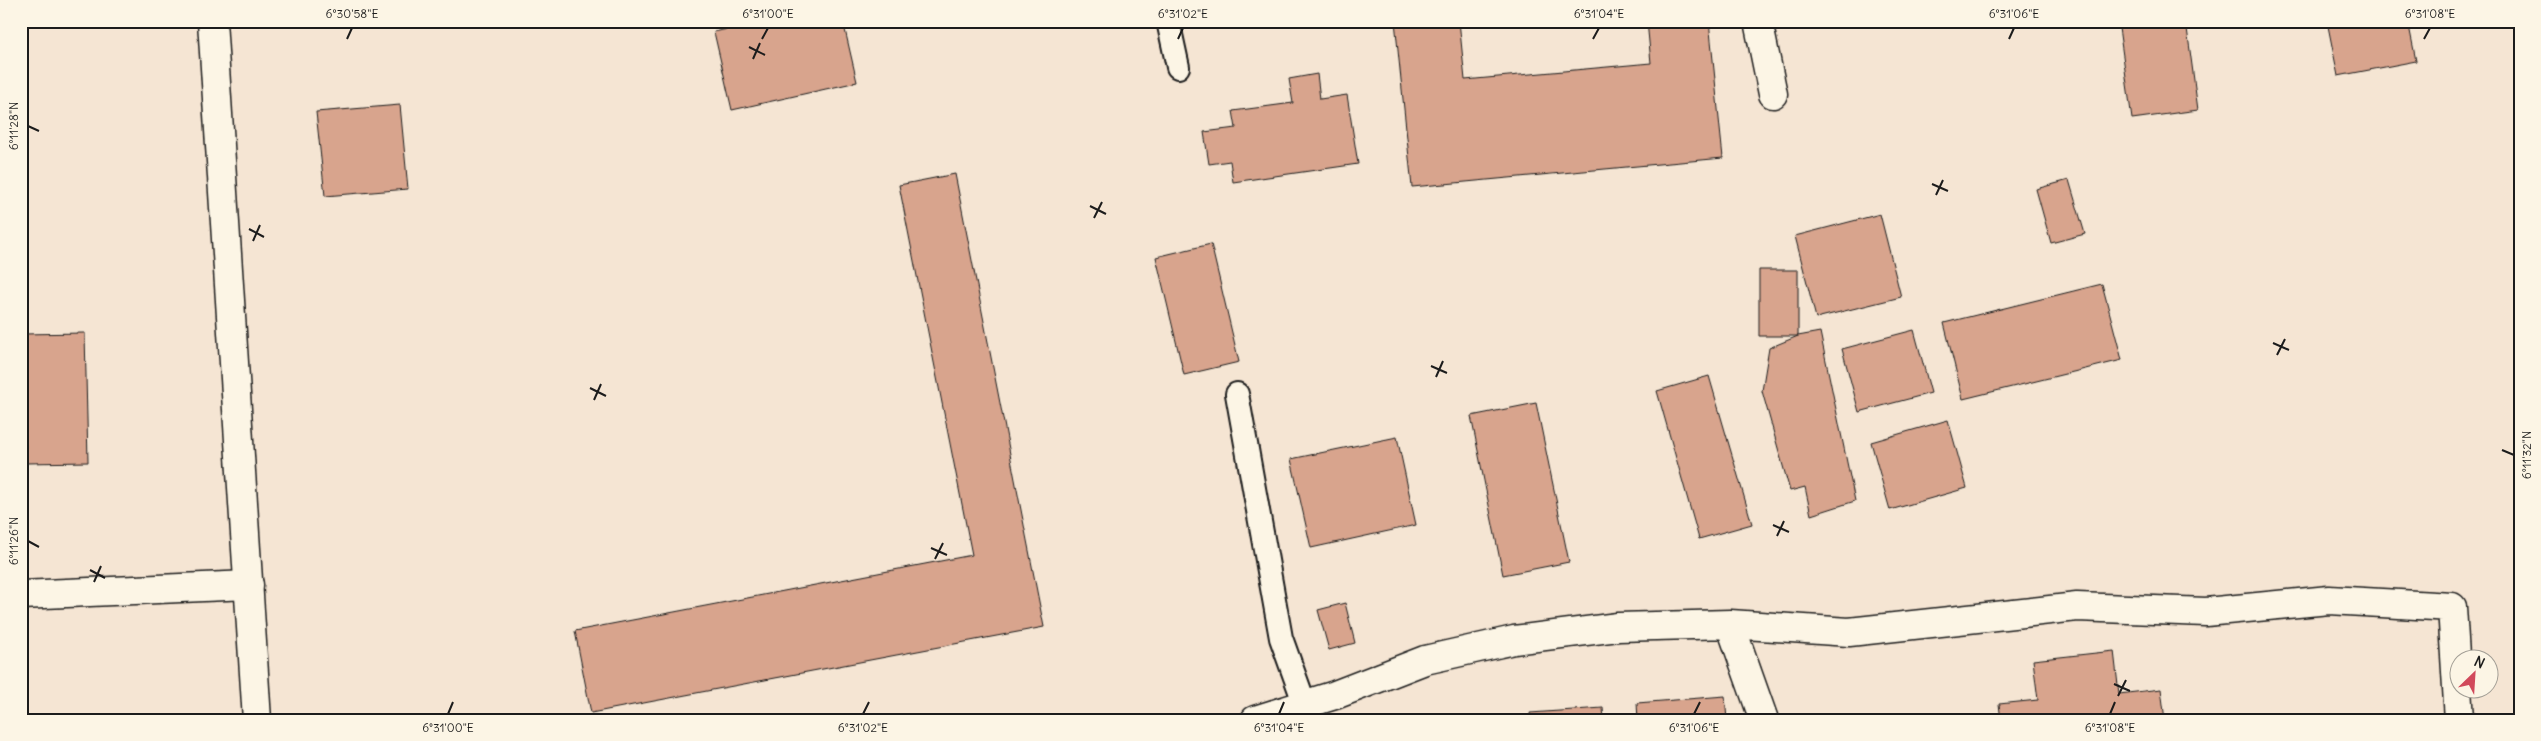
<svg xmlns="http://www.w3.org/2000/svg" width="2541" height="741" viewBox="0 0 2541 741" font-family="Delius,sans-serif">
<rect width="100%" height="100%" fill="#f5e5d3"/>
<filter id="ink" filterUnits="userSpaceOnUse"><feTurbulence type="fractalNoise" baseFrequency=".02" numOctaves="2"/><feDisplacementMap in="SourceGraphic" scale="10" xChannelSelector="R" yChannelSelector="G"/><feConvolveMatrix kernelMatrix="1 2 1 2 8 2 1 2 1" color-interpolation-filters="sRGB"/></filter>
<g filter="url(#ink)">
<path fill="#d8a48d" stroke="#1c1c1c" d="M764 21H843L857 82 732 110 714 32Z
M1395 21H1459L1465 80 1651 63 1647 21H1709L1723 158 1412 187Z
M2118 21H2186L2198 110 2132 119Z
M2327 21H2408L2416 61 2338 76Z
M1317 74 1320 99 1347 95 1358 164 1233 182 1230 161 1209 164 1204 132 1236 128 1233 111 1293 103 1289 79Z
M400 105 408 189 325 196 316 112Z
M955 174 1044 627 591 713 575 631 972 555 899 185Z
M2069 180 2085 234 2051 243 2036 189Z
M1880 214 1901 297 1816 318 1795 236Z
M1211 244 1239 362 1184 375 1156 257Z
M1759 270H1798V336H1759Z
M2102 284 2122 360 1963 399 1944 323Z
M1914 330 1931 393 1859 412 1842 349Z
M1820 332 1855 501 1811 515 1805 487 1790 491 1762 391 1769 348 1798 336Z
M85 333 88 462 26 463 23 334Z
M1709 376 1752 524 1699 539 1657 391Z
M1536 403 1569 562 1503 575 1471 416Z
M1948 420 1967 488 1890 510 1871 442Z
M1397 437 1416 525 1311 548 1291 459Z
M1345 603 1355 643 1329 650 1318 610Z
M2114 651 2119 694 2161 689 2165 720H2001L1999 704 2038 700 2033 660Z
M1725 696 1727 720H1638L1637 703Z
M1603 708 1604 720H1531L1530 713Z"/>
<g fill="none" stroke-linecap="round" stroke-linejoin="round">
<g stroke="#1c1c1c" stroke-width="26">
<path id="lane" d="M1168 21 1178 67
M1237 394 1281 638 1305 705"/>
</g>
<g stroke="#1c1c1c" stroke-width="31">
<path id="street" d="M1758 21 1773 94
M21 595 249 585
M1730 624 1764 720
M1255 720 1335 695 1425 660 1514 640 1618 627 1730 624 1849 632 2077 607 2206 612 2329 600 2452 607 2459 720"/>
</g>
<g stroke="#1c1c1c" stroke-width="31">
<path id="secondary" d="M212 21 257 720"/>
</g>
<use href="#lane" stroke="#fcf5e5" stroke-width="22"/>
<use href="#street" stroke="#fcf5e5" stroke-width="28"/>
<use href="#secondary" stroke="#fcf5e5" stroke-width="28"/>
</g>
</g>
<path fill="none" stroke="#1c1c1c" stroke-width="2" d="M347 39 352 28M762 39 768 28M1178 39 1183 28M1593 39 1599 28M2009 39 2014 28M2424 39 2430 28M749 47 765 55M753 59 760 43M28 126 39 131M1932 184 1948 191M1936 195 1943 180M1090 206 1106 214M1094 218 1102 202M249 229 264 237M253 241 260 225M2273 343 2289 350M2277 355 2285 339M1431 366 1447 373M1436 377 1443 361M590 388 606 396M594 400 601 384M2502 450 2514 455M1773 525 1789 532M1777 536 1784 521M28 541 39 547M931 548 947 555M935 559 943 543M90 570 105 578M94 582 101 566M2114 684 2130 691M2118 696 2126 680M448 714 453 702M863 714 869 702M1279 714 1284 702M1694 714 1700 702M2110 714 2115 702"/>
<rect width="2541" height="741" fill="none" stroke="#fcf5e5" stroke-width="55"/>
<g transform="translate(2474 674) rotate(25)"><circle r="24" fill="#fcf5e5" stroke="#a29e95"/>
<path d="M0-4L9 19L0 12L-9 19Z" fill="#d1495b"/>
<text y="-8" font-size="14" font-weight="bold" text-anchor="middle" fill="#1c1c1c">N</text>
</g>
<rect x="28" y="28" width="2486" height="686" fill="none" stroke="#1c1c1c" stroke-width="2"/>
<g font-size="12" text-anchor="middle" fill="#1c1c1c">
<text x="352" y="18">6°30'58"E</text>
<text x="768" y="18">6°31'00"E</text>
<text x="1183" y="18">6°31'02"E</text>
<text x="1599" y="18">6°31'04"E</text>
<text x="2014" y="18">6°31'06"E</text>
<text x="2430" y="18">6°31'08"E</text>
<text transform="translate(14 126) rotate(-90)" y="4">6°11'28"N</text>
<text transform="translate(2527 455) rotate(-90)" y="4">6°11'32"N</text>
<text transform="translate(14 541) rotate(-90)" y="4">6°11'26"N</text>
<text x="448" y="732">6°31'00"E</text>
<text x="863" y="732">6°31'02"E</text>
<text x="1279" y="732">6°31'04"E</text>
<text x="1694" y="732">6°31'06"E</text>
<text x="2110" y="732">6°31'08"E</text>
</g>
</svg>
